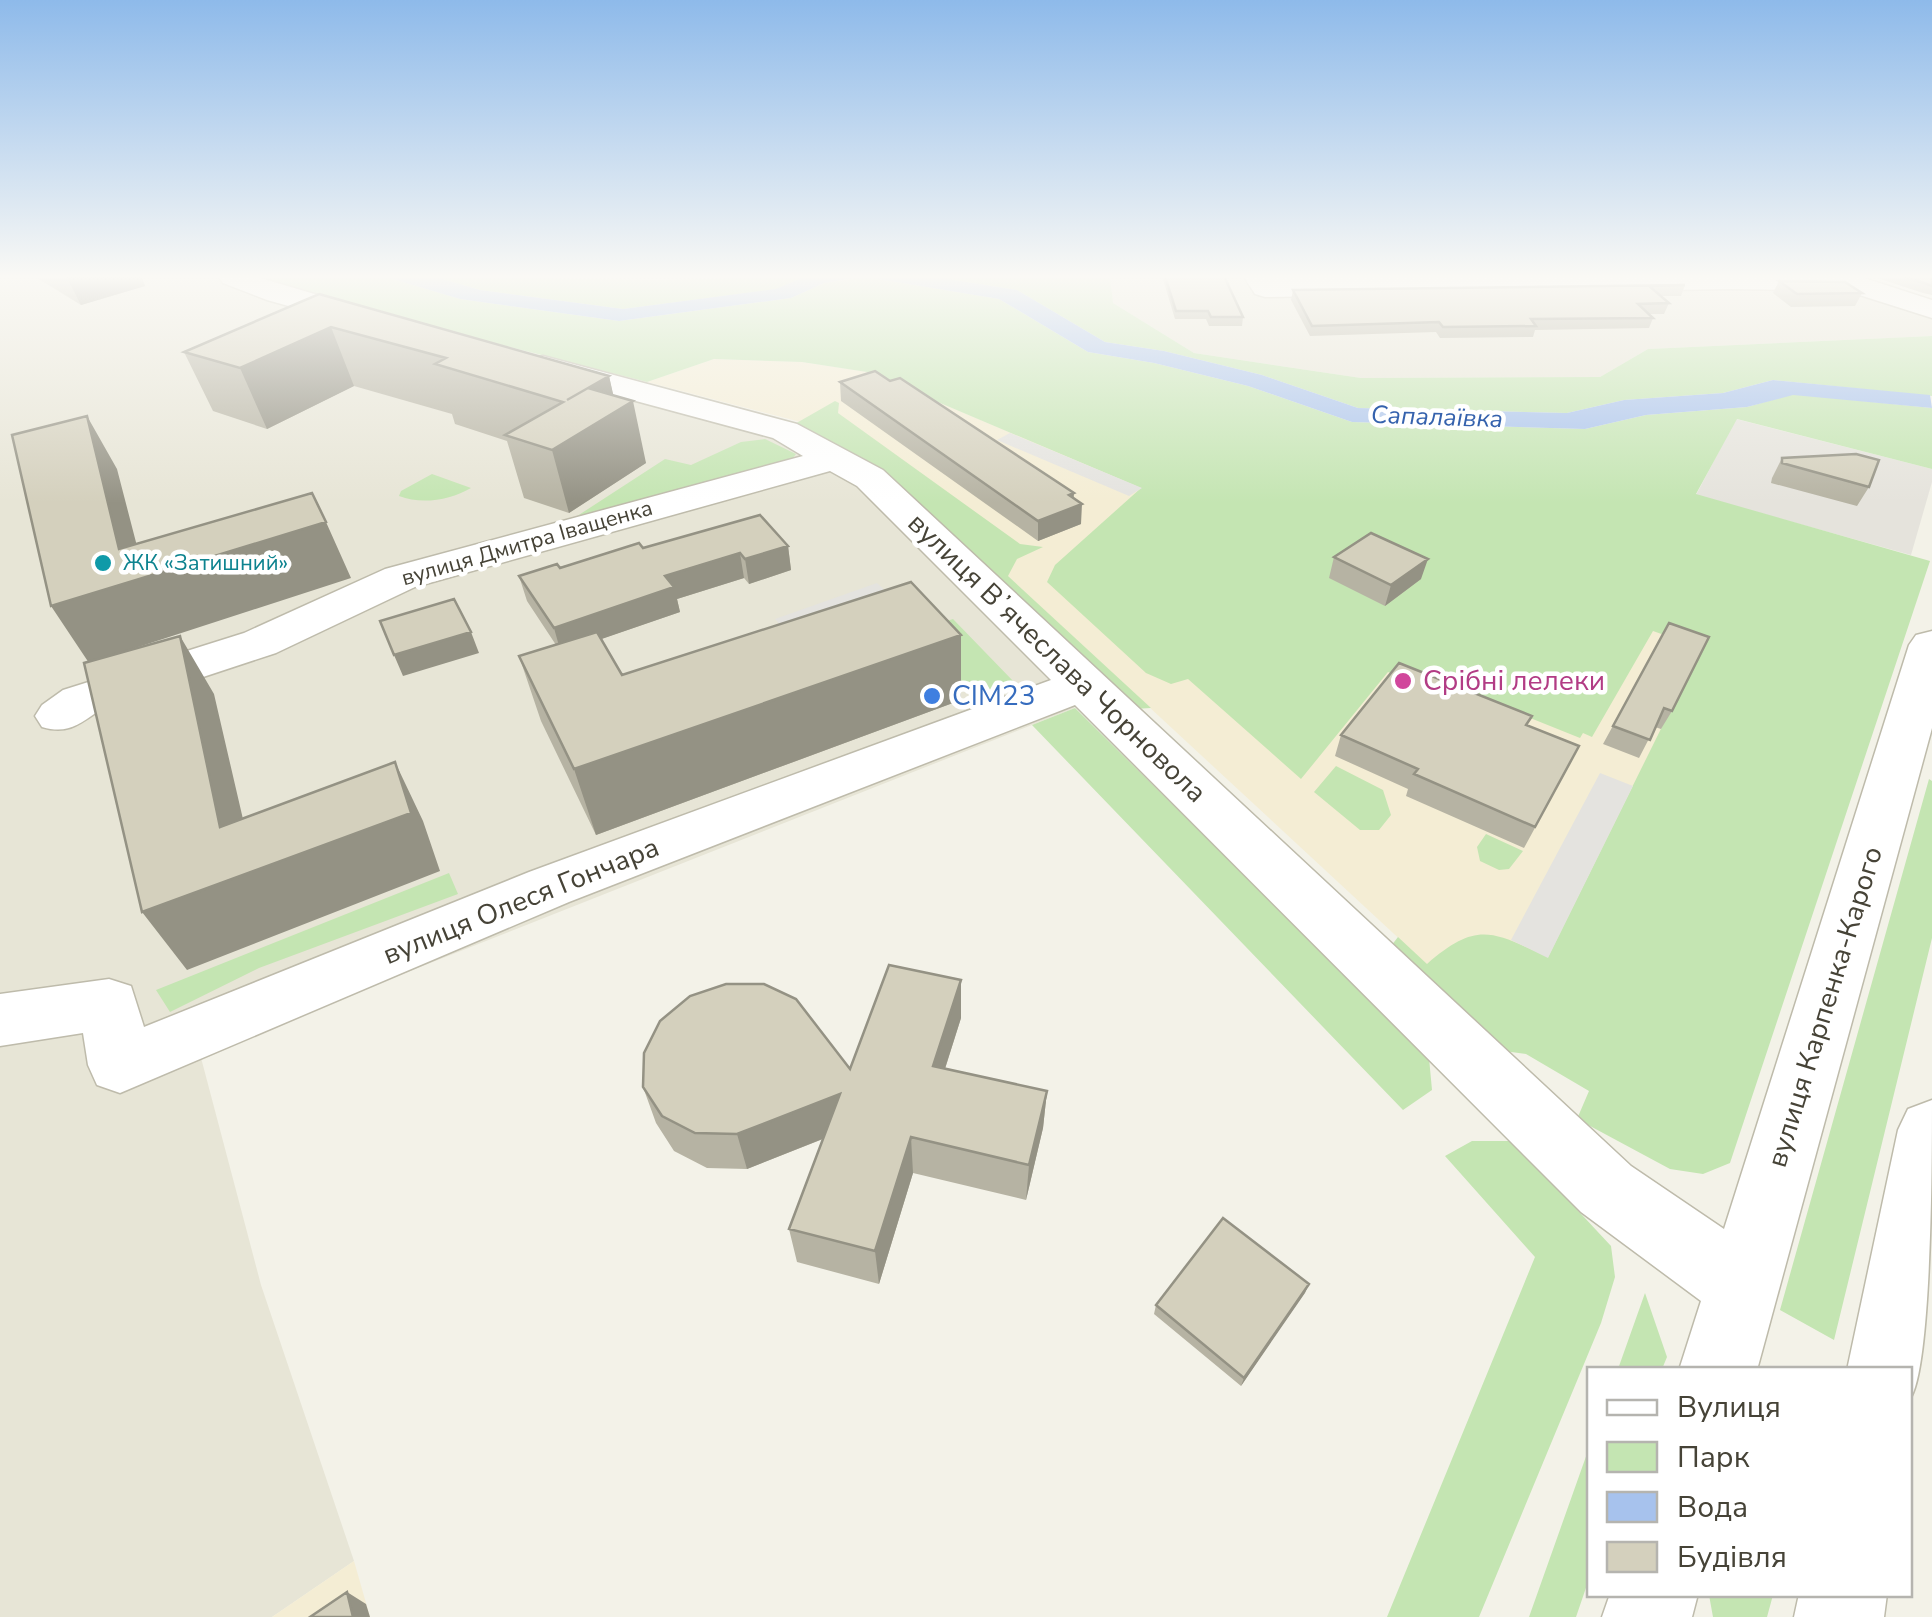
<svg xmlns="http://www.w3.org/2000/svg" width="1932" height="1617" viewBox="0 0 1932 1617" font-family="'Nunito Sans',sans-serif">
<rect width="100%" height="100%" fill="#f3f2e8"/>
<path fill="#e7e5d6" d="M0 277H214L263 300 772 438 853 484 965 591 1075 708 200 1054 261 1285 354 1561 272 1617H0Z
M1110 277H1248L1259 293 1843 287 1932 313V336L1648 349 1600 377 1361 378 1194 353 1113 303Z"/>
<path fill="#f4edd4" d="M714 359 802 362 867 372 1142 488 1728 596 1517 1021H1488L889 466 797 421 647 382Z
M354 1561 370 1617H272Z"/>
<path fill="#e5e3dc" d="M1736 419 1932 469V482L1911 555 1696 495Z"/>
<path fill="#c4e5b2" d="M257 277H386L460 299 619 321 791 298 824 283 866 277 999 299 1088 352 1154 363 1248 386 1352 422 1585 429 1646 415 1747 407 1793 394 1932 408V469L1737 419 1696 494 1930 561 1730 1163 1703 1174 1670 1169 1577 1119 1589 1091 1526 1054 1504 1051 1391 946 1398 937 1427 964C1477 921 1491 931 1548 957L1701 648 1653 631 1592 737 1583 733 1580 738 1515 712 1509 720 1388 672 1301 779 1188 679 1171 684 1146 673 1047 582 1055 565 1141 488 867 372 802 362 714 359 647 382 288 290Z
M436 277 661 280 804 277 777 289 623 309 480 290Z
M935 277H1110L1113 303 1194 353 1361 378 1600 377 1648 349 1932 336V396L1773 380 1723 393 1624 400 1567 413 1358 408 1262 375 1164 351 1105 342 1017 290Z
M835 401 839 403 838 413 1020 544 1043 547 1017 559 1008 576 1151 708 1133 709 793 425Z
M765 439 796 454 792 459 568 522 665 459 691 465 741 442Z
M432 474 471 488C450 500 422 505 399 496L401 491Z
M953 619 1014 682 986 692 979 685 967 690 913 632Z
M1075 708 1429 1058 1432 1090 1403 1110 1032 725Z
M1336 766 1383 790 1391 815 1379 830H1360L1314 792Z
M1929 779 1932 781V938L1834 1340 1780 1310Z
M1486 834 1523 851 1509 869 1499 870 1480 861 1477 847Z
M449 873 458 894 259 968 170 1012 156 990Z
M1472 1141H1513L1611 1246 1615 1277 1601 1323 1479 1617H1387L1535 1257 1445 1156Z
M1645 1293 1667 1357 1662 1369H1618Z
M1589 1448V1579L1576 1617H1529Z
M1709 1595V1594L1773 1595 1767 1617H1713Z"/>
<path fill="#e4e3df" d="M1010 433 1142 488 1129 496 997 440Z
M877 583 889 594 786 631 775 619Z
M1600 773 1633 786 1548 958 1511 940Z"/>
<path fill="#a7c2ed" d="M386 277H436L480 290 623 309 776 289 804 277H860L824 283 791 298 619 321 460 299Z
M866 277H935L1017 290 1105 342 1164 351 1262 375 1358 408 1567 413 1624 400 1723 393 1773 380 1930 395 1932 408 1793 395 1747 407 1646 415 1585 429 1352 422 1248 386 1154 363 1088 352 999 299Z"/>
<g fill="none" stroke-linecap="round" stroke-linejoin="round">
<g stroke="#bebbab" stroke-width="3">
<path id="minor" d="M219 277H257L382 314 386 320 382 326H360L267 300 223 283Z
M1244 277H1861L1932 300V318L1847 291 1730 289 1265 297 1255 294Z
M543 356 797 424 883 470 1631 1166 1724 1229 1909 645 1916 635 1932 631V728L1757 1370H1679L1701 1301 1581 1212 1075 705 569 902 120 1093 97 1085 88 1065 83 1033 0 1046V994L109 979 131 986 144 1027 529 872 1051 680 857 486 830 471 415 587 276 653 97 712C77 726 66 734 42 727L35 716 42 705 63 690 244 633 385 569 803 456 773 438 532 373 527 366 532 359Z
M1932 1100C1932 1155 1932 1367 1910 1399V1370H1847L1898 1130 1908 1109Z
M1610 1594H1698L1692 1617H1602Z
M1799 1594H1887L1884 1617H1794Z"/>
</g>
<use href="#minor" fill="#fff" fill-rule="evenodd"/>
</g>
<path fill="#b6b3a3" d="M34 276H141L145 286 81 305Z
M1162 276H1224L1243 317 1242 326H1209L1206 319H1175Z
M1871 276H1932V295L1923 293Z
M1779 281 1862 293 1855 306 1791 307 1773 293Z
M1685 285 1681 296H1661L1669 303 1664 314H1649L1653 318 1649 328 1535 330 1533 337 1440 338 1436 332 1310 336 1291 300 1293 290Z
M319 294 609 376 613 395 646 463 569 513 524 498 507 441 455 424 452 414 354 386 267 429 213 411 184 352Z
M840 382 1074 498 1081 524 1038 541 841 401Z
M1782 458 1869 487 1857 506 1771 483 1772 478Z
M788 546 791 570 749 584 744 578 677 599 680 612 601 639 622 675 961 635V700L596 835 541 721 519 656 556 645 527 601 519 576 643 548Z
M1334 557 1421 579 1385 606 1329 578Z
M1669 623 1672 711 1661 729 1655 727 1639 758 1603 744Z
M1528 726 1579 747 1524 848 1406 796 1408 789 1335 756 1341 735Z
M961 1018 945 1069 1047 1091 1043 1128 1026 1200 913 1173 879 1284 797 1262 789 1229 823 1139 747 1169 707 1168 674 1151 656 1123 643 1087 850 1069Z
M1309 1284 1241 1386 1154 1314 1156 1305Z"/>
<path fill="#949284" d="M66 276H141L145 286 81 305Z
M331 327 354 386 267 429 240 368Z
M609 376 617 411 633 401 646 463 569 513 552 450 567 400Z
M87 416 117 469 145 577 326 522 351 578 89 663 51 606 119 549Z
M1074 493 1073 508 1082 504 1081 524 1038 541V521L1069 495Z
M788 546 791 570 749 584 745 559Z
M740 553 744 578 677 599 680 612 561 653 554 628 665 576Z
M1428 559 1421 579 1385 606 1391 585Z
M471 632 479 653 403 676 394 655Z
M961 635V700L596 835 574 769Z
M180 636 214 694 255 871 395 762 423 821 440 871 187 970 142 912 220 827Z
M961 980V1018L934 1103 933 1066Z
M1047 1091 1043 1128 1026 1200 1029 1165Z
M840 1094 845 1130 747 1169 737 1134Z
M911 1137 913 1173 879 1284 875 1251Z
M1309 1284 1305 1293 1241 1386 1244 1378Z
M347 1592 366 1604 370 1617H353Z"/>
<path fill="#d4d0bd" stroke="#949284" stroke-width="2.5" d="M1165 276H1224L1243 317H1211L1208 311H1176Z
M1902 276H1932V286L1927 284Z
M1779 281 1845 282 1862 293 1797 294Z
M1685 285 1649 286 1669 303 1638 304 1653 318 1531 319 1536 326 1443 327 1439 322 1312 326 1293 290Z
M319 294 609 376 567 400 588 388 633 401 552 450 505 435 563 402 435 364 446 358 331 327 240 368 184 352Z
M875 371 890 381 900 378 1074 493 1069 495 1082 504 1038 521 840 382Z
M87 416 119 549 312 493 326 522 51 606 12 435Z
M1856 454 1879 460 1869 487 1782 463V458Z
M760 515 788 546 745 559 740 553 665 576 674 587 554 628 519 576 557 564 560 568 639 543 643 548Z
M1371 533 1428 559 1391 585 1334 557Z
M911 582 961 635 574 769 519 656 597 632 622 675Z
M454 599 471 632 394 655 380 621Z
M1669 623 1709 637 1672 711 1664 708 1650 740 1613 726Z
M180 636 220 827 395 762 411 813 142 912 84 663Z
M1399 663 1532 716 1526 725 1579 746 1535 827 1414 774 1418 769 1341 735Z
M889 965 961 980 933 1066 1047 1091 1029 1165 911 1137 875 1251 789 1229 840 1094 737 1134 695 1133 662 1116 643 1087 644 1053 660 1021 690 996 726 984H764L796 999 850 1069Z
M1223 1218 1309 1284 1244 1378 1156 1305Z
M347 1592 353 1617H310Z"/>
<linearGradient id="sky" x2="0" y2="1"><stop stop-color="#8ebaea"/><stop offset="0.55" stop-color="#faf9f5"/><stop offset="1" stop-color="#faf9f5" stop-opacity="0"/></linearGradient>
<rect width="1932" height="503" fill="url(#sky)"/>
<circle fill="#0f9aa8" stroke="#fff" stroke-width="4" cx="103" cy="563" r="10"/>
<circle fill="#d1479c" stroke="#fff" stroke-width="4" cx="1403" cy="681" r="10"/>
<circle fill="#3f7fe0" stroke="#fff" stroke-width="4" cx="932" cy="696" r="10"/>
<g text-anchor="middle" dominant-baseline="central" stroke-width="9" stroke-linejoin="round" paint-order="stroke">
<g font-size="22" fill="#464337" stroke="#fff">
<text transform="translate(527 543) rotate(-16)">вулиця Дмитра Іващенка</text>
</g>
<g font-size="22" fill="#0d838f" stroke="#fff" text-anchor="start">
<text x="123" y="563">ЖК «Затишний»</text>
</g>
<g font-size="25" font-style="italic" fill="#3562ad" stroke="#fff">
<text transform="translate(1437 417) rotate(2)">Сапалаївка</text>
</g>
<g font-size="28" fill="#464337" stroke="#fff">
<text transform="translate(1057 658) rotate(44)">вулиця Вʼячеслава Чорновола</text>
<text transform="translate(521 901) rotate(-22)">вулиця Олеся Гончара</text>
<text transform="translate(1825 1007) rotate(-73)">вулиця Карпенка-Карого</text>
</g>
<g font-size="28" fill="#b23c85" stroke="#fff" text-anchor="start">
<text x="1423" y="681">Срібні лелеки</text>
</g>
<g font-size="28" fill="#366cbe" stroke="#fff" text-anchor="start">
<text x="952" y="696">СІМ23</text>
</g>
</g>
<rect x="1587" y="1367" width="325" height="230" fill="#ffffff" stroke="#b5b4af" stroke-width="2.5"/>
<rect x="1607" y="1400" width="50" height="15" fill="#ffffff" stroke="#b5b4af" stroke-width="2.5"/>
<text x="1677" y="1417" font-size="30" fill="#464337">Вулиця</text>
<rect x="1607" y="1442" width="50" height="30" fill="#c4e5b2" stroke="#b5b4af" stroke-width="2.5"/>
<text x="1677" y="1467" font-size="30" fill="#464337">Парк</text>
<rect x="1607" y="1492" width="50" height="30" fill="#a7c2ed" stroke="#b5b4af" stroke-width="2.5"/>
<text x="1677" y="1517" font-size="30" fill="#464337">Вода</text>
<rect x="1607" y="1542" width="50" height="30" fill="#d4d0bd" stroke="#b5b4af" stroke-width="2.5"/>
<text x="1677" y="1567" font-size="30" fill="#464337">Будівля</text>
</svg>
